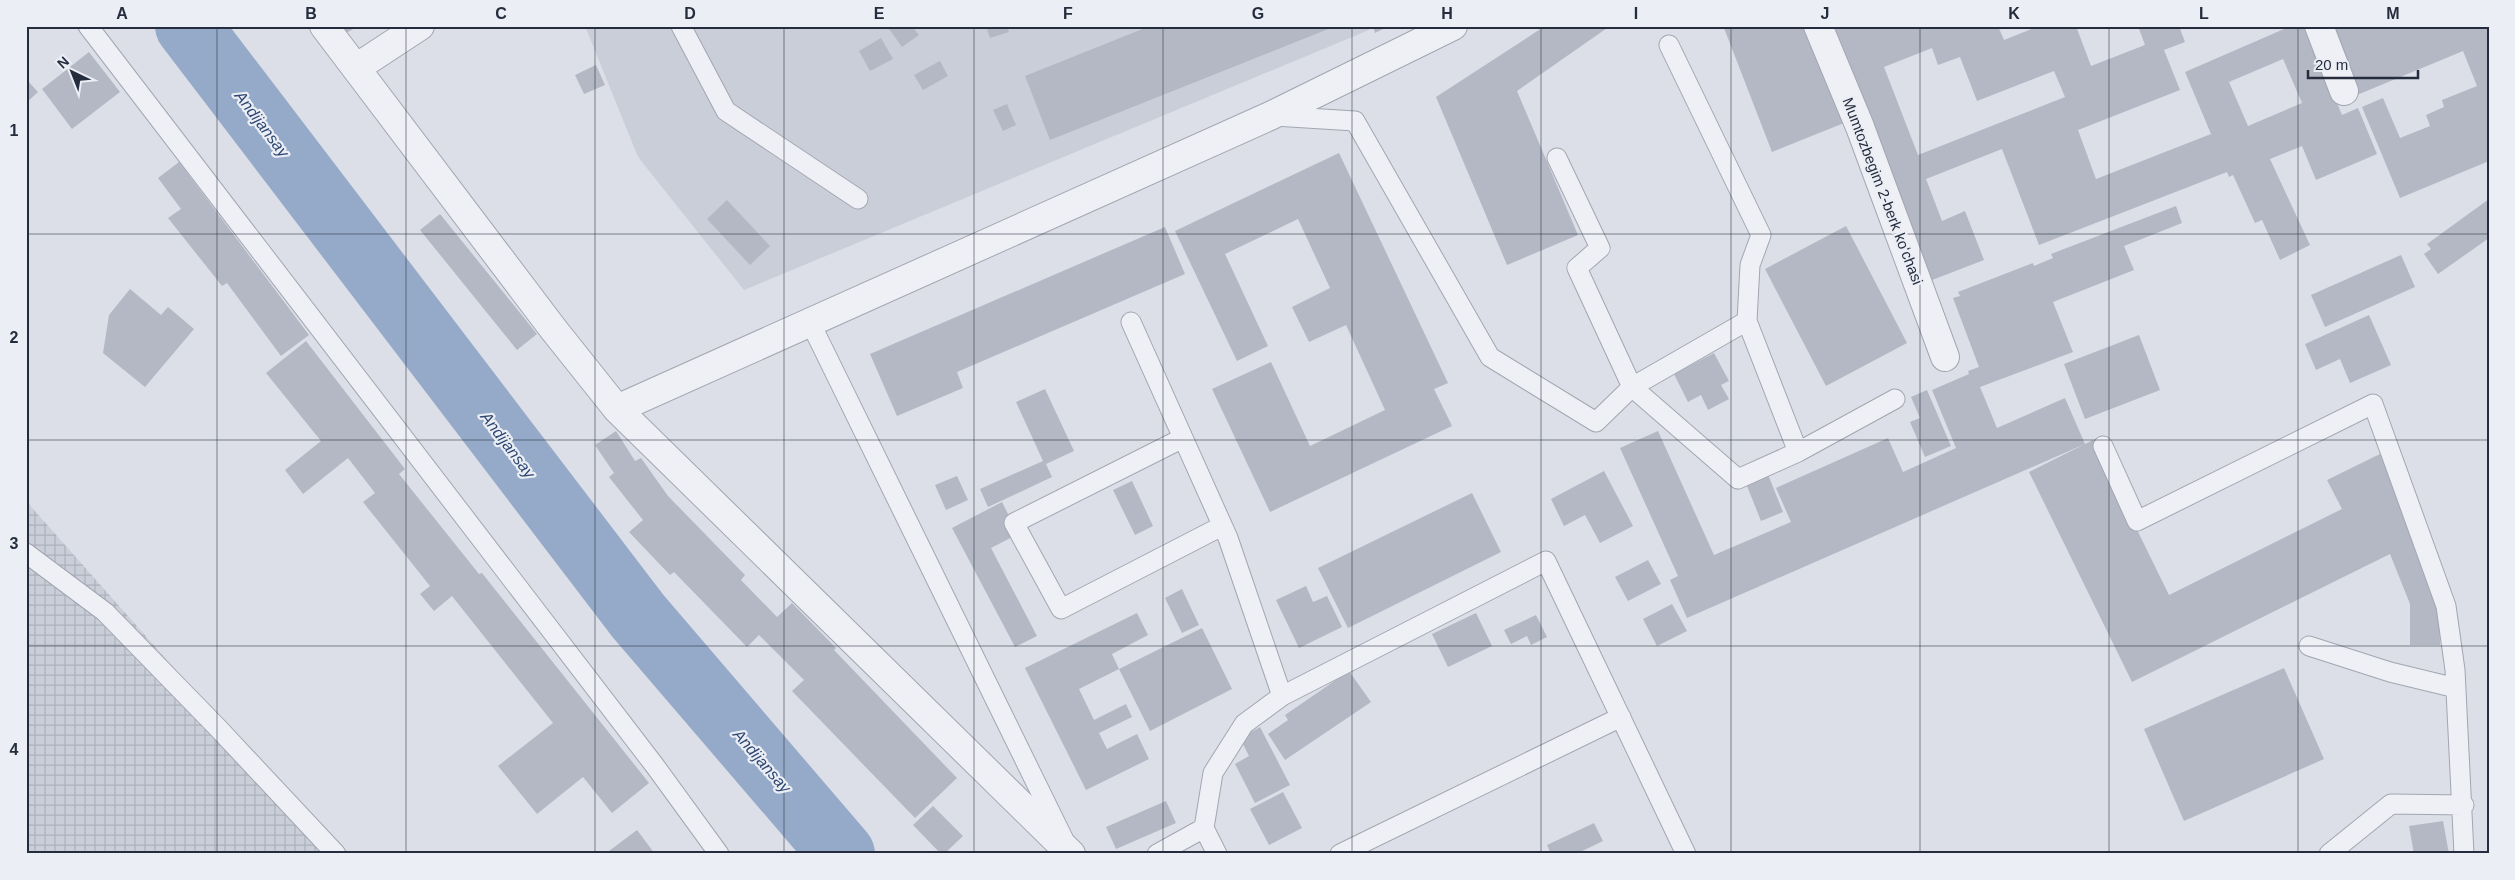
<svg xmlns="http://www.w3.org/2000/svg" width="2515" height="880" viewBox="0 0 2515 880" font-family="Helvetica,sans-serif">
<defs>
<pattern id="industrial-grid" width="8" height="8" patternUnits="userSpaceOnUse" patternTransform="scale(1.25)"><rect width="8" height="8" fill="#caced9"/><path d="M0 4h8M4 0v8" fill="none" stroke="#adb1bb"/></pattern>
</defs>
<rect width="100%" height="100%" fill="#dcdfe7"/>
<path fill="#caced9" d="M585 26H1367L1369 30 744 290 638 157Z"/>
<path fill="url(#industrial-grid)" d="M26 501 339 854H26Z"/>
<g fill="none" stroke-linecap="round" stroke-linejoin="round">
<path stroke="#95aac9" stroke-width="66" d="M188 26 638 616 842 854"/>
</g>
<path fill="#b3b8c4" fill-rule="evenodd" d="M338 26H358L343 35Z
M887 26H912L919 35 902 47Z
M986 26H1007L1009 32 990 38Z
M1150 26H1336L1050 140 1025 76Z
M1373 26H1389L1375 33Z
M1545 26H1610L1517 91 1578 235 1507 265 1436 97Z
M1727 26H1812L1849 121 1772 152 1724 28Z
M1832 26H1898L1899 29 1906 26H1998L2004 40 2039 26H2076L2091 66 2145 45 2138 26H2179L2185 42 2164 50 2180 90 2078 130 2096 179 2211 134 2185 72 2291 26H2305L2342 115 2358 108 2377 154 2316 180 2302 146 2270 159 2310 245 2280 260 2262 220 2255 223 2233 175 2229 177 2227 172 2039 245 2002 149 1926 179 1942 221 1965 211 1984 260 1927 282ZM1932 48 1938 65 1960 57 1977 101 2054 71 2065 97 1918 155 1884 67ZM2283 59 2302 103 2248 126 2229 82Z
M2329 26H2489V161L2400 198 2362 107 2383 98 2400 138 2430 126 2426 115 2444 107 2442 100 2477 86 2463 51 2357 95Z
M881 38 893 59 870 71 859 51Z
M89 52 120 92 72 129 42 89Z
M940 61 948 76 923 90 914 75Z
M596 65 605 85 584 94 575 75Z
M26 79 38 92 26 103Z
M1007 104 1016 125 1003 131 993 110Z
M1339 153 1448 383 1434 389 1452 426 1270 512 1212 389 1271 362 1310 446 1385 410 1346 325 1309 342 1292 307 1330 288 1298 219 1225 254 1268 346 1237 361 1175 231Z
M179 162 309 335 281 356 227 283 222 286 168 218 181 209 158 178Z
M2489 199V238L2438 274 2424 254 2431 249 2427 244Z
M727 200 770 246 750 265 707 219Z
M2176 206 2182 223 2124 246 2134 270 2053 302 2073 352 1980 387 1997 428 2065 398 2085 444 1687 618 1670 580 1678 576 1620 448 1658 431 1714 555 1791 522 1776 488 1888 438 1903 472 1956 448 1932 390 1969 374 1968 371 1979 367 1953 298 1960 296 1958 292 2033 263 2034 266 2053 258 2051 254Z
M440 214 537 334 517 350 420 230Z
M1846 226 1907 343 1826 386 1765 269Z
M1165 227 1185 274 957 372 963 388 897 416 870 354Z
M2401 255 2415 287 2325 327 2311 295Z
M130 289 161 315 168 307 194 329 145 387 103 353 109 315Z
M2369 315 2391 365 2350 383 2340 359 2316 370 2305 344Z
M2139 335 2160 390 2085 419 2064 364Z
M306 341 405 469 399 474 479 574 482 573 649 783 612 813 583 777 537 814 498 766 553 723 452 596 434 611 420 594 430 586 363 502 375 493 348 458 303 494 285 470 321 441 266 373Z
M1714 353 1729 381 1721 385 1729 399 1708 410 1701 395 1688 402 1674 374Z
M1045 389 1074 451 1046 464 1052 477 988 507 980 489 1043 461 1016 402Z
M1927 390 1951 446 1925 457 1910 422 1920 418 1911 397Z
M616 431 635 461 641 458 668 496 745 575 741 580 777 617 792 603 836 648 834 650 957 778 915 818 792 691 804 680 759 635 747 647 674 572 670 575 629 532 643 520 609 477 614 473 595 445Z
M2093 440 2169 595 2342 509 2327 480 2382 453 2439 590 2440 645H2410V604L2390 554 2132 682 2029 472Z
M1604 471 1633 526 1600 543 1585 515 1564 526 1551 499Z
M1767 472 1783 512 1761 521 1745 481Z
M957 476 968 500 946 510 935 485Z
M1132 481 1153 526 1135 535 1113 490Z
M1472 493 1501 552 1348 628 1318 568Z
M1002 502 1018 534 991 548 1037 636 1015 647 952 528Z
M1648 560 1661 584 1628 601 1615 577Z
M1306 586 1313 602 1327 596 1342 627 1299 648 1276 600Z
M1182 589 1199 625 1182 633 1165 598Z
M1672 604 1687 631 1657 646 1643 619Z
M1137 613 1148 635 1112 654 1119 669 1079 689 1094 720 1126 704 1132 717 1099 733 1107 749 1137 734 1149 759 1086 790 1025 668Z
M1476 613 1492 646 1448 667 1432 634Z
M1536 615 1547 637 1531 645 1527 636 1511 644 1504 630Z
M1202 628 1232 689 1150 731 1119 669Z
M2284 668 2324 759 2184 821 2144 729Z
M1349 671 1371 702 1285 760 1268 734 1288 720 1285 715Z
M1260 727 1290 785 1255 803 1235 764 1249 756 1240 738Z
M1283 792 1302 828 1269 845 1250 809Z
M1166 801 1176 823 1116 849 1106 827Z
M933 806 963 836 944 854H941L913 825Z
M2443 821 2449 854H2414L2409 826Z
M1594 823 1603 841 1576 854H1551L1547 845Z
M637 830 655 854H605Z"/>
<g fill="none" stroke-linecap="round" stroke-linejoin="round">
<g stroke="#a1a6b1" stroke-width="21">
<path id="lane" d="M88 26 655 766 719 854
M681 26 726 111 858 199
M1274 116 1355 121 1490 357 1596 422 1632 387 1747 321 1750 265 1761 235 1669 45
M1557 158 1600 248 1577 268 1632 387 1738 479 1798 452 1747 321
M810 322 1064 840
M1131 322 1228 538 1282 696
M1183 438 1014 523 1061 609 1222 526
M2103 446 2137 521 2373 404 2446 606 2455 670 2464 854
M1798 452 1895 399
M26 553 105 612 218 728 336 854
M2309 646 2390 672 2456 688
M1204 828 1217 854
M1157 854 1204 828 1213 773 1244 724 1282 696 1546 561 1686 854
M1340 854 1621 717
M2329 854 2391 804 2464 805"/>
</g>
<g stroke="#a1a6b1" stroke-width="30">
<path id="street" d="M324 26 554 330 617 409 1270 116 1453 26
M1818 26 1860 127 1945 357
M2319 26 2344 91
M356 68 420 26
M617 409 1071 854"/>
</g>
<use href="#lane" stroke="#eff0f5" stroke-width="19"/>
<use href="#street" stroke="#eff0f5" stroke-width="28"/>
</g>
<path fill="none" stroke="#252c3d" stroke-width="1" stroke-opacity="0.55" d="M217 26V854M406 26V854M595 26V854M784 26V854M974 26V854M1163 26V854M1352 26V854M1541 26V854M1731 26V854M1920 26V854M2109 26V854M2298 26V854M26 234H2489M26 440H2489M26 646H2489"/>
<g text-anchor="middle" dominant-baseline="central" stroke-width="4.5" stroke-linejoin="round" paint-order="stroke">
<g font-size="15" fill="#252c3d" stroke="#ebeef4">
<text transform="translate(1883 191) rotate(69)">Mumtozbegim 2-berk koʻchasi</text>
</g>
<g font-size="16" font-style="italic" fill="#2e4772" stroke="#ebeef4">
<text transform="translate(262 124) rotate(53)">Andijansay</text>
<text transform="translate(508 445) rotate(53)">Andijansay</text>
<text transform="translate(762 761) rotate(49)">Andijansay</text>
</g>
</g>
<rect width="2515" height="880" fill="none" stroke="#ebeef4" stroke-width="55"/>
<g transform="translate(72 72) rotate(317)" stroke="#ebeef4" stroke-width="4" paint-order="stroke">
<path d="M0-4L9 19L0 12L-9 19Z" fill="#252c3d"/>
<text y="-8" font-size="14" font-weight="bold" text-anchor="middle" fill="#252c3d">N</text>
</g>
<path d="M2308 70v8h110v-8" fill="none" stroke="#252c3d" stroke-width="2.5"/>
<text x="2315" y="70" font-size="15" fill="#252c3d" stroke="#ebeef4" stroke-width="4" paint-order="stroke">20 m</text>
<rect x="28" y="28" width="2460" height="824" fill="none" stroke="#252c3d" stroke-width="2"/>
<g font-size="16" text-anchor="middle" font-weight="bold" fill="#252c3d">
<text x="122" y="19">A</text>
<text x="311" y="19">B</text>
<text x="501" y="19">C</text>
<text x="690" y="19">D</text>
<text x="879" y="19">E</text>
<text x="1068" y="19">F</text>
<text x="1258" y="19">G</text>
<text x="1447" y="19">H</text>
<text x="1636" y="19">I</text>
<text x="1825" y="19">J</text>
<text x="2014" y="19">K</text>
<text x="2204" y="19">L</text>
<text x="2393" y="19">M</text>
<text x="14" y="136">1</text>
<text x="14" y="343">2</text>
<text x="14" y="549">3</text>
<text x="14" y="755">4</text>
</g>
</svg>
